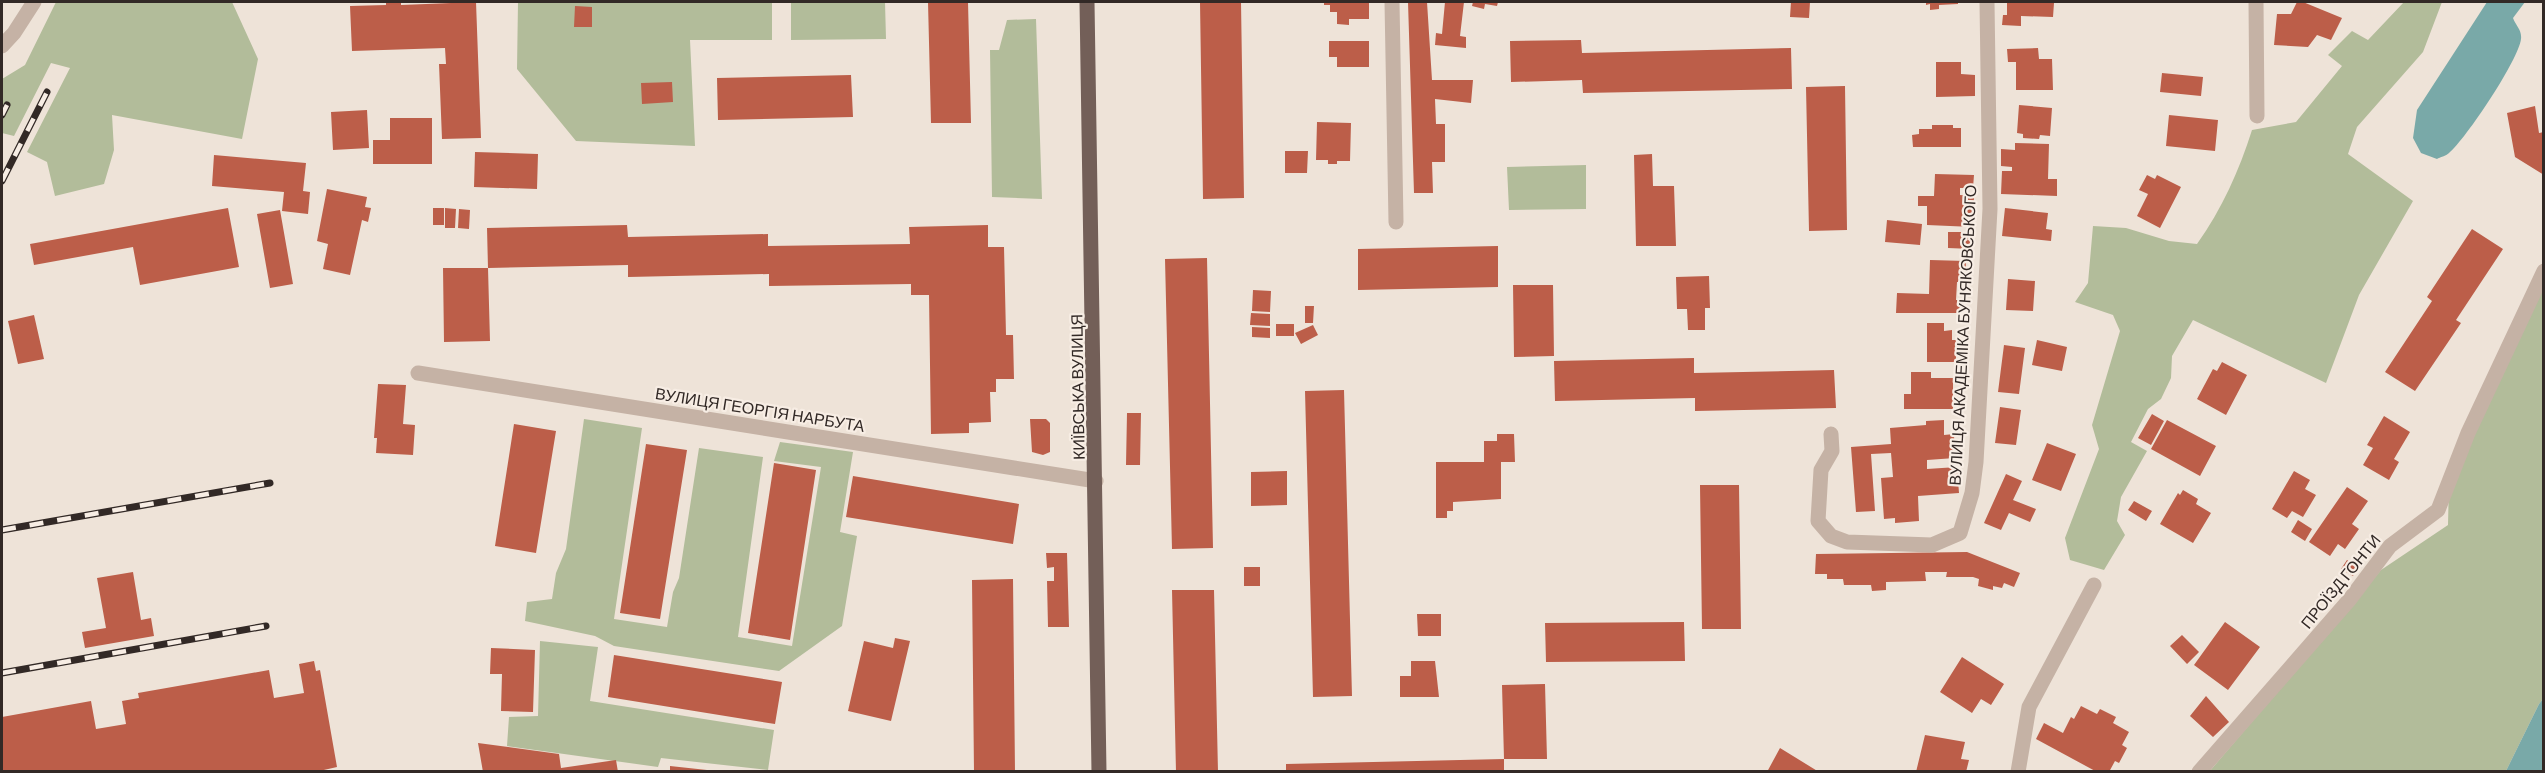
<svg xmlns="http://www.w3.org/2000/svg" width="2545" height="773" viewBox="0 0 2545 773" font-family="Barlow,sans-serif">
<rect width="100%" height="100%" fill="#eee3d8"/>
<path fill="#b2bc9a" d="M56 2H232L258 59 242 139 112 115 114 150 104 184 55 196 47 162 27 152 70 68 51 63 14 136 2 133V79L25 65Z
M518 2H772V40H690L695 146 576 141 517 69Z
M791 2H885L886 39 791 40Z
M2404 2H2442L2423 52 2357 127 2348 154 2413 201 2359 295 2326 383 2193 320 2172 356 2171 378 2161 399 2148 409 2131 442 2147 451 2121 497 2117 521 2125 535 2104 570 2070 560 2065 538 2099 449 2092 425 2120 331 2113 315 2075 302 2088 283 2093 226 2126 228 2169 241 2197 244C2222 209 2239 171 2252 130L2296 122 2342 66 2328 55 2352 31 2368 40Z
M1036 19 1042 199 992 197 990 50H999L1007 20Z
M1586 165V209L1509 210 1507 167Z
M2543 271V699L2539 704 2506 771 2209 772 2381 570 2448 525 2449 482Z
M584 419 642 428 614 619 667 627 673 592 679 578 699 448 763 457 738 637 792 646 821 467 774 461 780 442 853 452 840 532 857 536 842 626 779 671 614 646 595 636 525 621 527 602 552 599 556 573 566 549Z
M540 641 598 647 590 701 774 730 768 770 661 758 658 767 507 746 509 717 538 716Z"/>
<path fill="#79a9a8" d="M2487 2H2525L2513 18C2516 26 2522 30 2521 39 2519 59 2466 139 2449 153 2446 156 2440 157 2437 159L2421 153 2413 138 2417 110Z
M2543 699V771H2506L2539 704Z"/>
<path fill="#bc5e49" d="M386 2H401V5L476 2 481 138 442 139 439 64H446L445 48 352 51 350 6 386 5Z
M928 2H968L971 123H931Z
M1200 2H1241L1244 198 1203 199Z
M1324 2H1369V19H1349V25L1337 24V12H1330V5H1324Z
M1408 2H1427L1432 80H1473L1471 103 1435 99 1436 124H1445V162H1432L1433 193H1414Z
M1445 2H1464L1460 36 1466 37V48L1435 45 1436 33 1442 34Z
M1473 2H1498L1497 6 1485 4 1484 9 1472 6Z
M1791 2H1810L1809 18 1790 17Z
M1926 2H1958V4L1939 5V9L1930 10V4L1926 5Z
M2007 2 2054 3 2053 17 2021 16V26L2002 25 2003 15H2007Z
M2297 2H2303L2342 18 2331 40 2317 35 2308 47 2274 45 2277 14H2291Z
M575 6 592 7V27H574Z
M1581 40 1582 53 1791 48 1792 89 1583 93 1582 80 1511 82 1510 41Z
M1329 41H1369V67H1337V57H1329Z
M2038 48 2039 59H2052L2053 90H2016V62H2008L2007 49Z
M1936 62H1961V74L1975 75V96L1936 97Z
M2162 73 2203 77 2201 96 2160 92Z
M851 75 853 117 718 120 717 78Z
M672 82 673 102 642 104 641 83Z
M1845 86 1847 230 1809 231 1806 87Z
M2019 105 2052 108 2050 136 2040 135 2039 139 2023 138V134L2017 133Z
M2535 106 2539 133 2544 132V175L2515 157 2507 113Z
M367 110 369 148 333 150 331 112Z
M2169 115 2218 120 2215 151 2166 146Z
M390 118H432V164H373V140H390Z
M1317 122 1351 123 1350 161H1337V164H1328V160H1316Z
M1932 125H1953V128H1961V147H1913L1912 135 1919 134V129H1932Z
M2015 143 2049 144 2048 179H2057V196L2001 194 2002 171H2012V167L2001 166V149L2015 150Z
M1285 151H1308L1307 173H1285Z
M475 152 538 154 537 189 474 187Z
M1652 154 1653 186H1674L1676 246H1636L1634 155Z
M214 155 306 163 303 191 310 192 308 214 282 211 284 192 212 186Z
M1935 174 1974 175 1973 188H1960V195L1974 196 1973 227 1927 225V206H1918V196H1934Z
M2147 175 2155 179 2157 175 2181 187 2160 228 2137 216 2148 194 2139 190Z
M327 189 367 197 365 207 371 208 368 222 362 220 350 275 323 269 328 244 317 241Z
M228 208 239 267 140 285 133 247 34 265 30 244Z
M433 208H444V225H433Z
M445 208 456 209 455 228H445Z
M2005 208 2048 213 2046 229 2052 230 2051 241 2002 236Z
M459 209 470 210 469 229 458 228Z
M280 210 293 284 270 288 257 214Z
M1887 220 1922 224 1920 245 1885 242Z
M627 225 628 237 768 234V246L910 244 909 227 988 225V247H1004L1006 335H1013L1014 379H996V392H990L991 422 969 423V433L931 434 929 295H911V284L769 286V274L628 277V265L488 268 487 228Z
M2472 229 2503 249 2456 320 2461 323 2415 391 2385 372 2432 301 2427 297Z
M1948 232H1973L1972 249 1948 248Z
M1498 246V287L1358 290V249Z
M1207 258 1213 548 1172 549 1165 259Z
M1930 260 1966 261 1965 282H1957L1956 300H1963V313H1896L1897 293 1929 294Z
M443 268H488L490 341 444 342Z
M1709 276 1710 308H1705V330H1688L1687 309H1677L1676 277Z
M2008 279 2035 281 2033 311 2006 310Z
M1513 285H1553L1554 356 1514 357Z
M1253 290 1271 291 1270 312 1252 311Z
M1305 306H1314L1313 323H1305Z
M1251 313 1270 314V326L1250 325Z
M34 315 44 359 18 364 8 321Z
M1927 323H1944V331L1952 330V340H1956V362H1927Z
M1276 324H1294V336H1276Z
M1313 325 1318 335 1301 344 1295 333Z
M1252 327 1270 328V338L1252 337Z
M2037 340 2067 347 2062 371 2032 365Z
M2004 345 2025 348 2019 394 1998 392Z
M1694 358V373L1834 370 1836 408 1695 411V398L1555 401 1554 361Z
M2222 362 2247 375 2226 415 2197 399 2213 369 2217 371Z
M1911 372H1931V378H1953V409H1904V394H1911Z
M378 384 406 385 403 424 415 425 413 455 376 453 377 438H374Z
M1344 390 1352 696 1313 697 1305 391Z
M2000 407 2021 410 2016 445 1995 443Z
M1127 413H1141L1140 465H1126Z
M2152 414 2164 421 2151 445 2138 438Z
M2384 416 2410 432 2394 459 2399 462 2389 480 2363 465 2373 448 2367 445Z
M1030 419H1046L1050 423V452L1043 455 1032 452Z
M1944 420V435L1954 434 1955 458 1927 460V469L1957 467 1959 493 1918 496 1919 521 1895 523V518L1884 519 1881 478 1893 477 1891 453 1871 454 1875 511 1856 512 1851 447 1891 444 1890 428 1926 425V421Z
M2167 420 2216 446 2200 476 2151 449Z
M514 424 556 431 536 553 495 546Z
M1497 434H1514L1515 462H1501V499L1453 502V511H1447V518H1436V462H1484V441H1497Z
M2047 443 2076 454 2061 491 2032 480Z
M646 444 687 450 660 619 620 613Z
M774 463 816 470 790 640 748 633Z
M1287 471V505L1251 506V472Z
M2294 471 2310 480 2305 489 2316 495 2303 517 2292 511 2287 518 2272 509Z
M2006 474 2022 481 2013 500 2036 509 2030 522 2009 513 2001 530 1984 523Z
M853 476 1019 504 1013 544 846 517Z
M1700 485H1739L1741 629H1702Z
M2347 487 2368 501 2352 524 2359 529 2345 549 2338 544 2330 556 2309 542Z
M2183 490 2198 499 2196 504 2211 513 2193 543 2160 524 2178 493 2180 495Z
M2134 501 2152 511 2146 521 2128 510Z
M2298 520 2312 529 2305 541 2291 532Z
M1967 552 2020 573 2014 587 2004 583 2002 588 1993 586V590L1978 586 1979 579 1973 577H1946L1947 572H1925L1926 581 1886 582V590L1872 591 1871 585H1844L1843 579H1827V574H1815L1816 554Z
M1046 553H1067L1069 627H1048L1047 581H1054V567L1047 568Z
M2347 560 2358 568 2353 576 2341 569Z
M1244 567H1260V586H1244Z
M133 572 141 620 151 618 154 636 85 648 82 632 106 628 97 578Z
M1013 579 1015 772H974L972 580Z
M1172 590H1214L1218 772H1176Z
M1417 614H1441V636H1418Z
M1684 622 1685 661 1546 662 1545 623Z
M2225 622 2260 647 2228 690 2194 665Z
M2182 635 2199 652 2187 664 2170 646Z
M895 638 910 641 891 721 848 711 864 641 893 648Z
M491 648 535 650 533 712 501 711 502 674H490Z
M614 655 782 682 775 724 608 697Z
M1962 657 2004 684 1991 705 1981 699 1972 713 1940 692Z
M314 661 316 671 320 670 337 767 315 772H2V717L91 701 96 729 126 724 122 701 139 698 138 693 269 670 274 698 304 693 299 664Z
M1411 661H1435L1439 697H1400V676H1411Z
M1545 684 1547 759H1504L1502 685Z
M2206 696 2229 722 2213 737 2190 716Z
M2081 706 2097 714 2100 709 2116 717 2113 723 2129 732 2122 745 2127 748 2119 763 2115 761 2109 772H2097L2036 739 2044 723 2063 733 2071 717 2074 719Z
M1925 735 1965 742 1961 759 1969 760 1966 772H1916Z
M478 743 559 754 561 768 616 760 618 772H483Z
M1780 748 1819 772H1767Z
M1504 759V772H1286V764Z
M670 766 707 770V772H670Z"/>
<g fill="none" stroke-linecap="round" stroke-linejoin="round">
<path stroke="#c5b2a5" stroke-width="15" d="M1392 2 1396 222
M2256 2 2257 116
M2 46 14 33 34 2
M418 373 1096 481
M1831 434 1832 451 1821 470 1818 521 1831 536 1847 542 1932 545 1960 533 1972 493 1976 462 1990 209 1987 2
M2018 772 2029 707 2094 585
M2199 772 2350 599 2390 546 2438 510 2468 433 2544 271"/>
<path stroke="#735f58" stroke-width="15" d="M1087 2 1099 772"/>
<g stroke="#322926" stroke-width="7">
<path id="rail" d="M2 115 7 105
M2 181 47 92
M2 530 270 483
M2 673 266 626"/>
</g>
<use href="#rail" stroke="#f7ede4" stroke-width="4.5" stroke-dasharray="14" stroke-linecap="butt"/>
</g>
<g text-anchor="middle" dominant-baseline="central" stroke-width="4.5" stroke-linejoin="round" paint-order="stroke">
<g font-size="16" fill="#322926" stroke="#f7ede4">
<text transform="translate(1962 335) rotate(-87)">ВУЛИЦЯ АКАДЕМІКА БУНЯКОВСЬКОГО</text>
<text transform="translate(1077 387) rotate(-91)">КИЇВСЬКА ВУЛИЦЯ</text>
<text transform="translate(760 409) rotate(9)">ВУЛИЦЯ ГЕОРГІЯ НАРБУТА</text>
<text transform="translate(2340 581) rotate(-51)">ПРОЇЗД ГОНТИ</text>
</g>
</g>
<rect width="2545" height="773" fill="none" stroke="#322926" stroke-width="6"/>
</svg>
